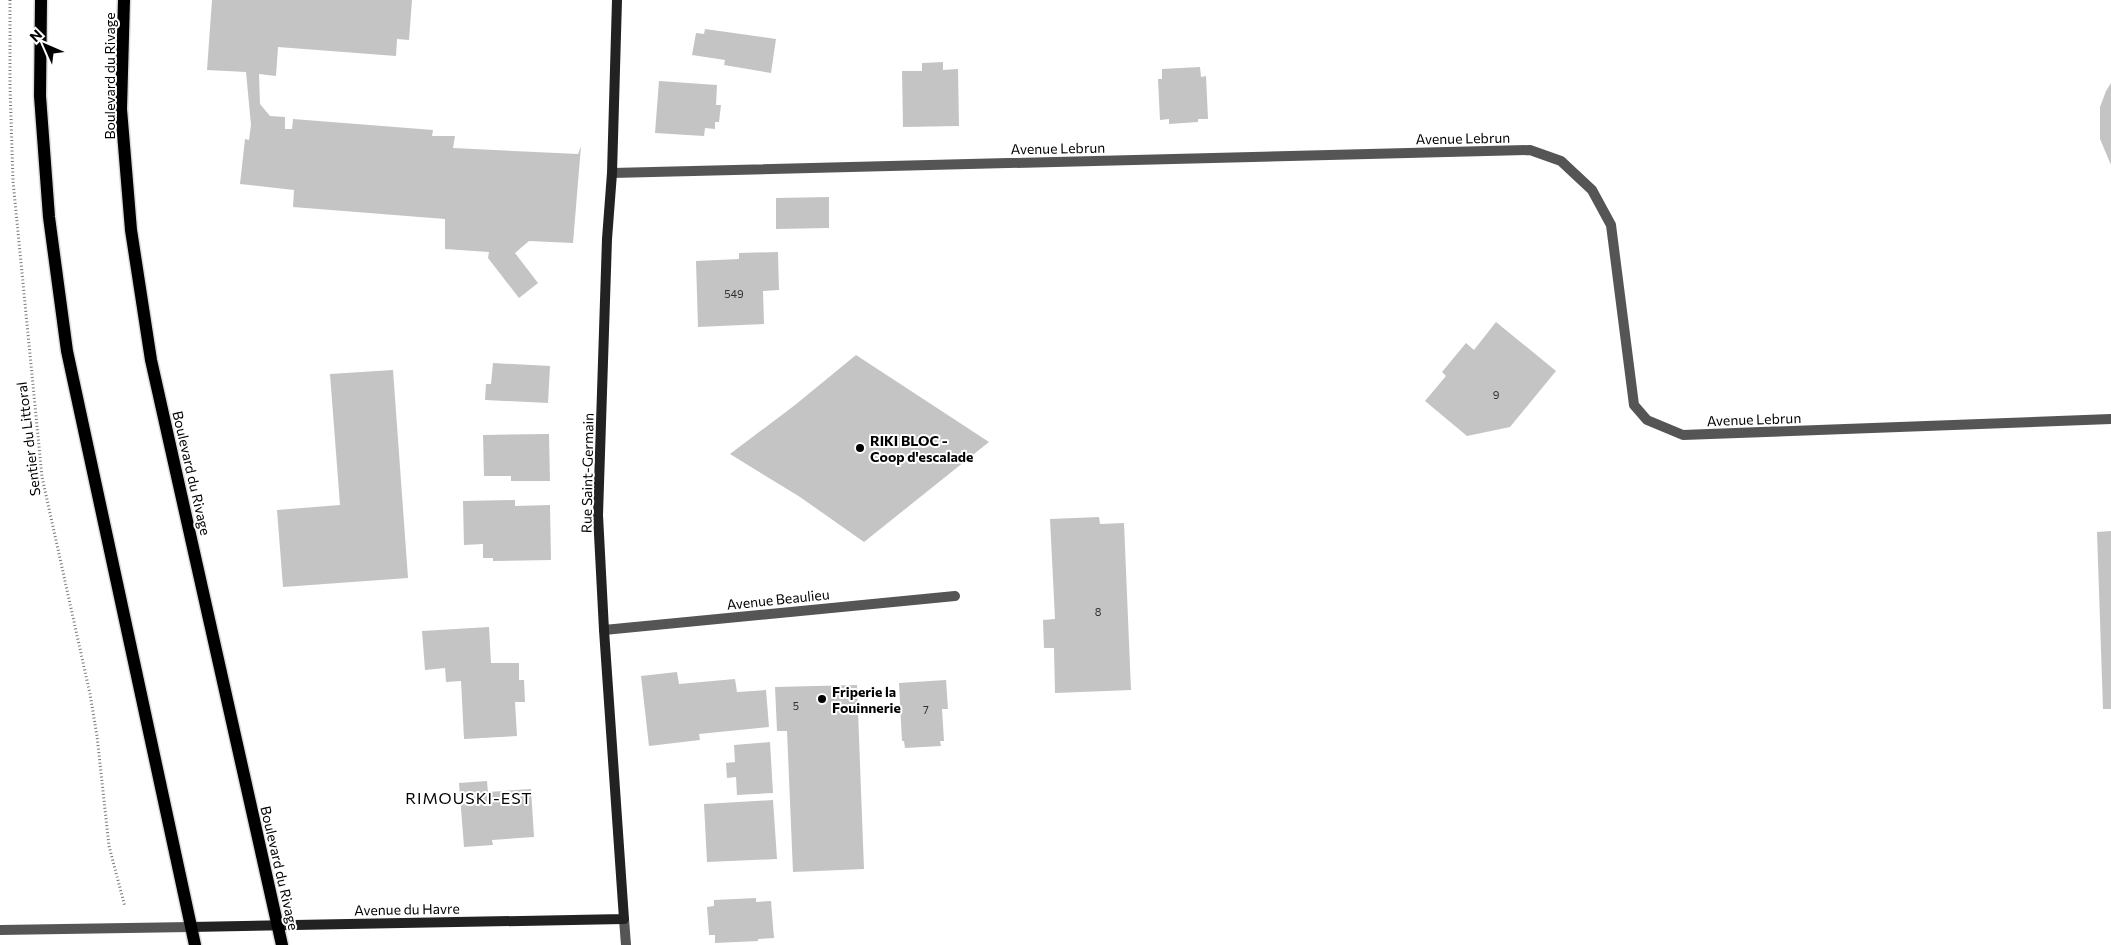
<svg xmlns="http://www.w3.org/2000/svg" width="2111" height="945" viewBox="0 0 2111 945" font-family="Commissioner,sans-serif">
<rect width="100%" height="100%" fill="#fff"/>
<path fill="#c4c4c4" d="M212 0H412L409 40 397 39 396 56 278 47 276 76 259 74 260 104 270 116 285 117V129H292L293 119 433 130 432 136H455L453 148 578 154 581 146 573 243 529 241 515 253 538 283 519 298 488 258 489 252 445 249V219L293 207 294 190 240 184 245 139 249 140 251 125 246 72 207 70Z
M705 29 776 39 771 73 724 65 725 60 692 55 696 33 704 34Z
M943 62V70L958 69 959 126 903 127 902 71H922V63Z
M1200 67 1201 77 1206 76 1208 119H1198V122L1169 124V119L1160 120 1158 79H1162V69Z
M659 81 717 85 716 105H721L719 122H715V129L705 128 704 136 655 133Z
M2111 83V165L2100 139V107L2106 91Z
M829 197V228L776 229V198Z
M778 252 779 290 763 291 764 324 698 327 696 261 739 259V253Z
M1496 322 1556 371 1510 427 1467 436 1425 401 1446 376 1442 372 1466 343 1474 350Z
M856 355 989 442 864 542 800 497 730 454 795 405Z
M493 363 550 366 548 403 485 400 486 384H491Z
M393 370 408 578 283 587 277 510 340 505 330 374Z
M549 434 550 481H511V476H484L483 435Z
M515 500V506L550 505 551 560 493 561V558H483V544L464 545 463 501Z
M1099 517 1100 524 1124 523 1131 690 1055 693 1054 648H1044L1043 620 1055 619 1050 519Z
M2111 531V709H2103L2097 532Z
M489 627 491 663H519V680H524L525 702H515L517 736 464 739 461 681 446 682 445 668 425 670 422 631Z
M677 672 679 684 735 679 737 692 766 690 769 727 699 734 700 740 649 746 641 676Z
M946 680 948 709H942L944 741H940L941 746 905 748 904 741H902L899 683Z
M857 685 864 869 793 872 787 731H777L775 687Z
M770 742 773 793 737 795 736 777 727 778 726 763 735 762 734 745Z
M487 781 488 792 531 789 534 837 492 840 493 845 464 847 459 783Z
M773 800 777 859 707 862 704 804Z
M756 898V902L771 901 774 938 758 939V941L715 943V935H709L707 907 714 906V900Z"/>
<g fill="none" stroke-linecap="round" stroke-linejoin="round">
<g stroke="#dbdbdb" stroke-width="15">
<path id="primary" d="M41 0 40 96 49 217 67 351 195 945
M124 0 121 109 131 230 151 360 282 945"/>
</g>
<path stroke="#777" stroke-width="3" stroke-dasharray="1 2.5" stroke-linecap="butt" d="M10 0V86L13 181 42 477 90 694 97 736 109 846 125 907"/>
<path stroke="#555" stroke-width="10" d="M612 173 1530 150 1561 161 1592 190 1611 225 1634 405 1647 420 1683 435 2111 419
M604 630 955 596
M624 919 626 945
M0 930 191 927"/>
<path stroke="#222" stroke-width="10" d="M191 927 624 919 604 630 598 515 607 239 612 173 617 0"/>
<use href="#primary" stroke="#000" stroke-width="12"/>
</g>
<g fill="#000" stroke="#fff" stroke-width="2">
<circle cx="860" cy="448" r="5"/>
<circle cx="822" cy="699" r="5"/>
</g>
<g text-anchor="middle" dominant-baseline="central" stroke-width="4" stroke-linejoin="round" paint-order="stroke">
<g font-size="11" fill="#313131">
<text x="734" y="293">549</text>
<text x="1496" y="394">9</text>
<text x="1098" y="611">8</text>
<text x="796" y="705">5</text>
<text x="926" y="709">7</text>
</g>
<g font-size="14" fill="#000" stroke="#fff">
<text transform="translate(109 76) rotate(-90)">Boulevard du Rivage</text>
<text transform="translate(1463 138) rotate(-1)">Avenue Lebrun</text>
<text transform="translate(1058 148) rotate(-1)">Avenue Lebrun</text>
<text transform="translate(1754 419) rotate(-2)">Avenue Lebrun</text>
<text transform="translate(28 439) rotate(-97)">Sentier du Littoral</text>
<text transform="translate(192 473) rotate(77)">Boulevard du Rivage</text>
<text transform="translate(587 473) rotate(-89)">Rue Saint-Germain</text>
<text transform="translate(778 599) rotate(-6)">Avenue Beaulieu</text>
<text transform="translate(280 868) rotate(77)">Boulevard du Rivage</text>
<text transform="translate(407 909) rotate(-1)">Avenue du Havre</text>
</g>
<g font-size="14" font-weight="bold" fill="#000" stroke="#fff" text-anchor="start">
<text x="870" y="440">RIKI BLOC -<tspan x="870" dy="16">Coop d'escalade</tspan></text>
<text x="832" y="691">Friperie la<tspan x="832" dy="16">Fouinnerie</tspan></text>
</g>
<g font-size="16" letter-spacing="1" fill="#000" stroke="#fff">
<text x="469" y="797">RIMOUSKI-EST</text>
</g>
</g>
<g transform="translate(45 45) rotate(315)" stroke="#ffffff" stroke-width="4" paint-order="stroke">
<path d="M0-4L9 19L0 12L-9 19Z" fill="#000000"/>
<text y="-8" font-size="14" font-weight="bold" text-anchor="middle" fill="#000000">N</text>
</g>
</svg>
